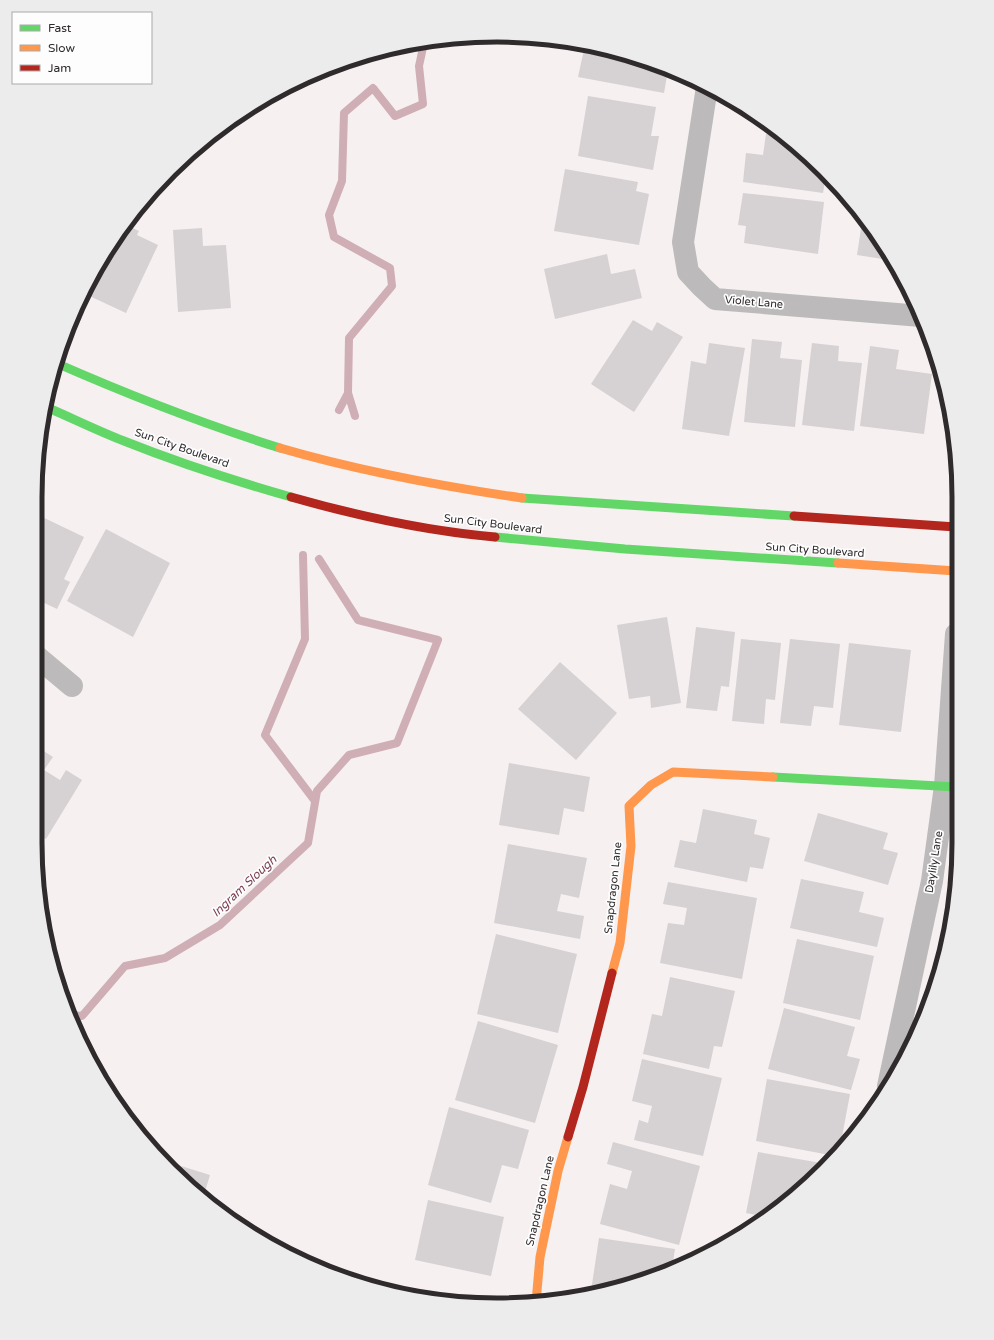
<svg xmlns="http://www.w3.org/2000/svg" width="994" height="1340" viewBox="0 0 994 1340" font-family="'Varela Round',sans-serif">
<rect width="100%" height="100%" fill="#f6f0f1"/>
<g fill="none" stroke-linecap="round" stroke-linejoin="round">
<path stroke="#d0aeb6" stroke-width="8" d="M339 410 348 393
M355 416 348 393 349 338 392 286 390 268 334 237 329 215 342 181 344 113 373 88 395 116 423 104 419 66 424 43
M303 555 305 639 265 735 315 801
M72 1015 82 1016 125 966 165 958 220 925 308 843 317 791 349 755 397 743 438 640 358 620 319 559"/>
</g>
<path fill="#d6d1d2" d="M585 45 646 60 668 70 664 93 578 77Z
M588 96 656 107 651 136H659L653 170 578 156Z
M766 134 782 136 802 150 826 175 823 193 743 182 746 153 763 155Z
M565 169 638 182 636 191 649 194 639 245 554 231Z
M743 193 824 202 818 254 744 243 746 226 738 225Z
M863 215 864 216 889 260 857 255Z
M126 225 139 231 137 235 158 245 126 313 83 293 113 240Z
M202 228 203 246 226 245 231 308 178 312 173 230Z
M607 254 611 274 635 269 642 298 555 319 544 269Z
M633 320 652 331 657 322 683 337 634 412 591 384Z
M752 339 782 342 780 358 802 360 795 427 744 422Z
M709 343 745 348 729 436 682 429 691 361 706 364Z
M812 343 839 346 838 361 862 363 854 431 802 425Z
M870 346 899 350 896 369 932 374 924 434 860 426Z
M36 514 84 537 64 579 70 582 57 609 36 599V577L38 572 36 571Z
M106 529 170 563 133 637 67 601Z
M667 617 681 703 651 708 650 696 629 699 617 625Z
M696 627 735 632 729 687 721 686 717 711 686 708Z
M741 639 781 643 775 700 766 699 764 724 732 721Z
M790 639 840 644 833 708 814 706 811 726 780 723Z
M849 643 911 650 901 732 839 725Z
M560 662 617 713 576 760 518 709Z
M35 742 41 746 39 748 53 757 44 770 60 780 66 770 82 780 46 839 35 832Z
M509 763 590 777 584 812 564 808 559 835 499 825Z
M703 809 757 820 754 834 770 838 763 869 750 867 747 882 674 867 680 840 696 843Z
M818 813 888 833 883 849 898 853 888 885 804 861Z
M508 844 587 858 579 898 561 894 557 911 584 916 580 939 494 923Z
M801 879 864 892 859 912 884 918 877 947 790 928Z
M668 882 757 898 742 979 660 963 668 923 684 925 687 908 663 904Z
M496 934 577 954 558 1033 477 1014Z
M797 939 874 956 860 1020 783 1003Z
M670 977 735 991 722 1047 714 1046 709 1069 643 1054 652 1014 662 1016Z
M784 1008 855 1027 847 1056 860 1059 851 1090 768 1069Z
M478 1021 558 1045 535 1123 455 1100Z
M642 1059 722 1078 703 1156 634 1140 639 1120 648 1123 652 1106 632 1101Z
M767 1079 850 1094 839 1153 835 1156 756 1141Z
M449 1107 529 1130 518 1169 502 1165 491 1203 428 1185Z
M613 1142 700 1166 679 1245 600 1224 610 1184 627 1189 632 1171 607 1164Z
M758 1152 827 1164 778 1210 767 1217 746 1213Z
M165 1161 210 1175 203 1198 192 1190Z
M428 1200 504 1217 491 1276 415 1260Z
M599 1238 675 1249 672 1268 646 1280 591 1291Z
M270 1242H271L292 1253 290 1256Z
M299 1255 321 1266V1267L297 1259Z"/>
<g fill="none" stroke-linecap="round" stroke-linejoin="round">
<path stroke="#bcbaba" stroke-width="22" d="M707 87 683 242 688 272 702 287 715 299 921 316
M35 655 72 686
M888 1086 932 881 945 786 956 634"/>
<path stroke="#63d668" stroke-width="9" d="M56 363C129 395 203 424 280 448
M46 407C72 418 98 431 124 441 179 463 235 481 291 497
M522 498 794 516
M495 537 625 549 838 563
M773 777 957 787"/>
<path stroke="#ff974d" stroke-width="9" d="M280 448C359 471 440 486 522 498
M838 563 956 571
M612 973 620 943 631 846 629 806 651 785 673 772 773 777
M536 1302 540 1257 558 1171 568 1137"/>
<path stroke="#b3261e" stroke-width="9" d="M291 497C358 516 426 531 495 537
M794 516 956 527
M568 1137 583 1087 612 973"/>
</g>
<g text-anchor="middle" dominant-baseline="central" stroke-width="3.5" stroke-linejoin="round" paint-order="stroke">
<g font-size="11" fill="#2f2a2b" stroke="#fdfdfd">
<text transform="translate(754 302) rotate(5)">Violet Lane</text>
<text transform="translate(182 448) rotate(19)">Sun City Boulevard</text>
<text transform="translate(493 524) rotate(7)">Sun City Boulevard</text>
<text transform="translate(815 550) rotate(4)">Sun City Boulevard</text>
<text transform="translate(934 862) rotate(-81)">Daylily Lane</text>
<text transform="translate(613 888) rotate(-84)">Snapdragon Lane</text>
<text transform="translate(540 1201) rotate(-77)">Snapdragon Lane</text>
</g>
<g font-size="12" font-style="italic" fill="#7b3d50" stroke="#fdfdfd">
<text transform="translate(244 886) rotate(-43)">Ingram Slough</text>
</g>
</g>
<path d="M0 0H994V1340H0ZM497 42H497A455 455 0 0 1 952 497V843A455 455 0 0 1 497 1298H497A455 455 0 0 1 42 843V497A455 455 0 0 1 497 42Z" fill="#edecec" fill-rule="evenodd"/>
<path fill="none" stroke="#2f2a2b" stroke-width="5" d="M497 42H497A455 455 0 0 1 952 497V843A455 455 0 0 1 497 1298H497A455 455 0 0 1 42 843V497A455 455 0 0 1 497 42Z"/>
<rect x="12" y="12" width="140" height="72" fill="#fdfdfd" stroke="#aba9a9"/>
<rect x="20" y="25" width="20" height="6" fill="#63d668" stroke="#aba9a9"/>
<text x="48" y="32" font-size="12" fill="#2f2a2b">Fast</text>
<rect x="20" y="45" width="20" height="6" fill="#ff974d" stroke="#aba9a9"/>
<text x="48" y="52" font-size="12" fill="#2f2a2b">Slow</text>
<rect x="20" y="65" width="20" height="6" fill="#b3261e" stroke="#aba9a9"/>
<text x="48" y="72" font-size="12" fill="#2f2a2b">Jam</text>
</svg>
